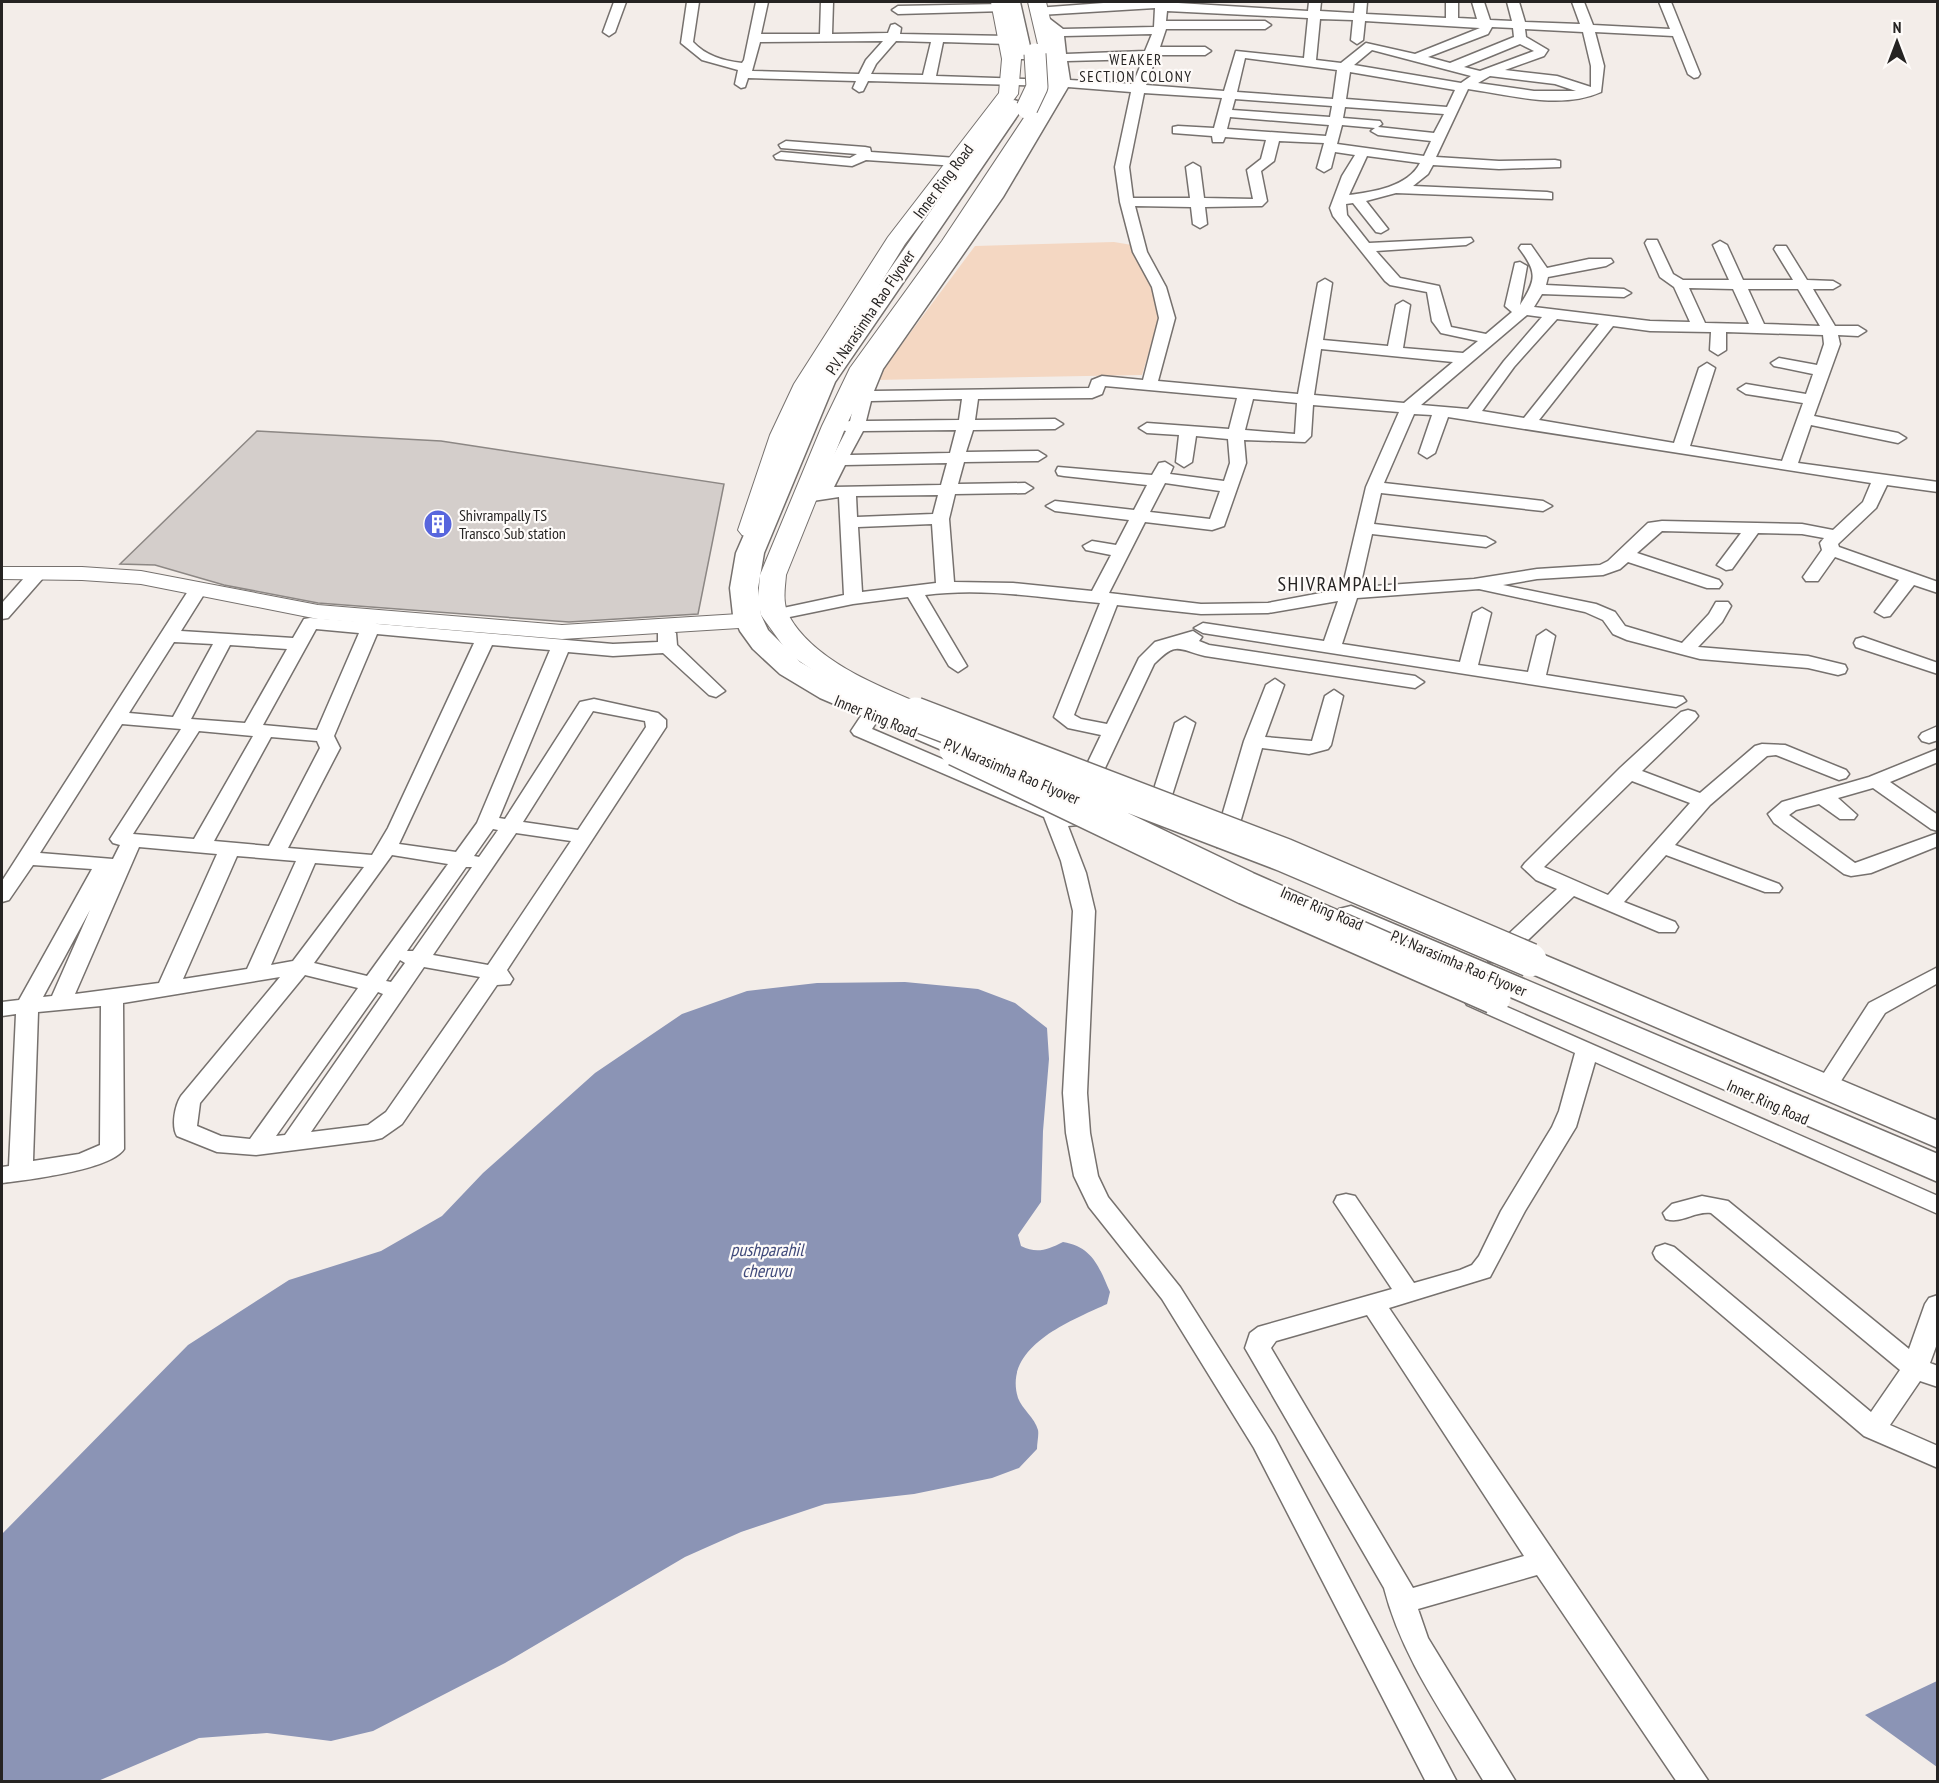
<svg xmlns="http://www.w3.org/2000/svg" width="1939" height="1783" viewBox="0 0 1939 1783" font-family="'PT Sans Narrow',sans-serif">
<rect width="100%" height="100%" fill="#f3ede9"/>
<path fill="#f4d7c2" d="M1114 242 1138 246 1163 305 1142 375 875 380 975 246Z"/>
<path fill="#8b94b5" d="M905 982 978 989 1015 1003 1047 1028 1049 1059 1043 1131 1041 1202 1018 1235 1021 1246C1037 1254 1047 1250 1063 1242 1093 1247 1099 1267 1110 1292L1107 1304C1073 1320 1002 1346 1018 1398 1022 1409 1035 1418 1038 1430 1039 1435 1037 1443 1037 1449L1019 1468 992 1478 914 1494 825 1504 741 1532 685 1557 505 1663 373 1731 331 1741 267 1733 199 1738 98 1781H2V1534L188 1345 289 1280 381 1251 442 1216 483 1173 595 1073 682 1014 747 991 817 983Z
M1937 1681V1767L1865 1715Z"/>
<path fill="#d4cecb" stroke="#8c8784" stroke-width="1.5" d="M257 431 441 441 724 484 698 614 569 622 318 603 224 585 155 565 120 564Z"/>
<g fill="none" stroke-linecap="round" stroke-linejoin="round">
<g stroke="#76716e" stroke-width="3">
<path id="minor" d="M614 2H626L615 32 609 36 603 32Z
M687 2H699L693 42C706 56 724 61 742 63L744 60 756 2H768L761 34H820L821 2H833L832 34 888 33 891 25 895 24 901 28 900 34 1008 36 1014 40 1008 44 943 42 936 76 1057 80 1051 31 1038 22V16H1046L1063 29 1154 27 1155 8 1040 15 1036 14V8L1117 2H1162L1308 11 1309 2H1321L1320 11 1354 13 1355 2H1367L1366 14 1446 18V2H1458V18L1477 19 1472 2H1484L1490 20 1512 21 1507 2H1519L1525 22 1580 24 1572 2H1584L1593 25 1670 29 1659 2H1671L1700 74 1698 77 1694 78 1688 74 1673 36 1595 32 1604 66 1601 92C1561 110 1511 95 1468 89L1436 157 1499 161 1555 160 1560 161V167L1499 169 1433 165 1428 174 1413 186 1547 192 1552 193V199L1396 193 1366 201 1388 229 1381 233 1376 232 1353 203 1346 204 1347 215 1369 243 1471 238 1473 241 1466 245 1376 251 1400 278 1439 286 1451 327 1486 334 1512 312 1505 306 1515 263 1520 262 1527 266 1520 305C1537 279 1537 272 1519 248L1521 245H1531L1547 268 1589 259H1611L1613 262 1606 266 1548 277 1546 285 1624 289 1631 293 1624 297 1542 294 1534 307 1650 321 1690 322 1674 287 1660 277 1645 243 1647 240H1657L1673 274 1683 280H1729L1713 245 1720 241 1727 245 1743 280H1793L1774 249 1776 246H1786L1807 280 1833 281 1840 285 1833 289H1813L1835 326H1858L1866 331 1858 336 1838 335 1840 344 1814 416 1898 433 1906 438 1898 443 1811 425 1798 463 1938 482V492L1887 485 1876 508 1838 544 1839 547 1938 582V593L1914 585 1890 616 1884 617 1875 612 1899 580 1835 557 1818 581H1806L1803 577 1822 550 1820 543 1824 538 1802 534 1758 533 1732 569 1726 570 1717 565 1741 533 1662 531 1637 553 1719 580 1722 584 1719 588H1707L1628 562 1620 569 1603 575 1537 579 1503 585 1596 604 1615 612 1625 626 1682 643 1709 614 1716 602H1728L1731 606 1722 622 1698 647 1808 656 1845 665 1847 669 1845 673 1838 675 1808 668 1700 659 1627 640 1613 634 1603 620 1585 612 1479 589 1357 598 1342 644 1460 662 1473 613 1482 608 1491 613 1478 665 1528 672 1537 636 1546 630 1555 636 1546 675 1683 697 1686 701 1676 707 1203 633 1194 628 1203 623 1324 641 1338 601 1268 613 1201 614 1117 605 1074 715 1081 719 1107 724 1139 658 1155 642 1193 631 1202 637 1199 641 1209 645 1415 676 1424 682 1415 688 1205 656C1177 649 1177 641 1154 664L1097 785 1094 789H1080L1077 785 1101 735 1068 728 1054 717 1100 603C1042 598 984 587 925 595L967 666 958 672 949 666 908 597 853 604 775 620 766 615 769 611 844 595 839 497 806 502 798 497 800 493 816 489 846 431 837 429 835 426 837 423 850 421 856 396 867 369 989 196 1056 86 868 81 863 91 859 92 853 88 856 81 748 78 745 87 741 88 735 84 738 70 702 60 681 43ZM1167 11 1308 18 1304 58 1236 51 1224 91 1146 85 1157 55H1205L1211 51 1205 47H1160L1166 29H1265L1271 25 1265 21H1166ZM1320 19 1353 20 1351 40 1357 44 1363 40 1365 21 1480 28 1415 54 1366 43 1341 63 1316 60ZM1492 27 1513 28 1514 37 1450 63 1428 57 1488 34ZM1525 29 1583 32 1591 66V87L1557 76 1505 70 1544 56 1548 50 1526 37ZM1152 34 1145 51 1066 54 1064 36ZM883 41 866 60 859 74 752 71 760 42ZM896 41 931 42 923 75 871 74 876 64ZM1520 44 1534 51 1480 71 1464 67ZM1372 50 1471 76 1461 83 1354 65ZM1245 58 1337 70 1333 99 1237 92ZM1143 59 1133 84 1070 80 1067 61ZM1350 72 1455 90 1447 107 1346 99ZM1490 76 1555 84 1576 91H1534L1478 83ZM1068 87 1131 92 1115 167 1120 202 1133 252 1152 287 1159 318 1143 380 1102 376 1092 380 1089 388 874 391 883 369 1003 197ZM1144 93 1222 98 1214 128 1178 126 1173 127V133L1212 136 1213 142H1223L1225 137 1266 140 1261 159 1247 170 1253 199 1204 198 1200 167 1193 163 1186 167 1190 198H1133L1129 167ZM1235 99 1332 106 1330 117 1232 110ZM1345 107 1444 114 1434 133 1378 127 1382 124 1380 121 1343 118ZM1230 117 1329 125 1326 136 1227 129ZM1342 125 1375 128 1371 131 1378 135 1431 141 1424 156 1337 144ZM1279 141 1324 143 1317 168 1324 172 1331 168 1335 152 1355 155 1342 176 1330 208 1333 216 1385 281 1390 285 1427 292 1432 321 1441 333 1478 341 1463 353 1403 348 1410 305 1403 301 1396 305 1388 346 1323 340 1332 283 1325 279 1318 283 1298 394 1158 381 1175 318 1166 287 1147 252 1135 206 1191 207 1193 224 1200 228 1207 224 1205 207 1262 206 1267 201 1261 171 1274 161ZM1367 156 1420 163C1408 187 1372 192 1349 195ZM1689 288 1733 289 1749 324 1705 323ZM1748 289H1798L1820 326 1764 324ZM1527 315 1542 317 1504 361 1468 409 1421 405ZM1557 319 1599 324 1524 418 1482 411 1514 367ZM1613 326 1650 331 1711 332 1710 350 1718 355 1726 350V332L1823 335 1824 344 1817 365 1779 358 1771 363 1774 366 1813 374 1806 394 1746 384 1738 389 1746 394 1803 403 1782 461 1690 446 1715 368 1707 363 1699 368 1674 443 1539 420ZM1321 349 1453 362 1404 403 1314 395ZM1105 386 1237 398 1229 429 1147 423 1139 428 1147 433 1179 435 1176 462 1184 467 1192 462 1196 436 1228 439 1230 463 1224 481 1170 474 1173 467 1165 462 1159 463 1152 475 1058 467 1056 471 1058 475 1064 476 1147 485 1134 510 1055 501 1046 506 1055 511 1129 520 1116 545 1092 541 1083 546 1086 550 1111 555 1092 591 1013 583 954 582 949 519 955 494 1025 493 1033 488 1025 483 958 484 964 462 1038 461 1046 456 1038 451 966 452 973 430 1055 429 1063 424 1055 419 975 420 978 399 1092 398 1102 394ZM962 399 959 420 866 421 871 401ZM1253 399 1297 403 1295 434 1245 430ZM1313 405 1399 412 1366 487 1342 589 1268 603 1201 604 1109 593 1145 522 1212 530 1224 526 1246 463 1244 440 1305 442 1311 436ZM1414 414 1432 415 1419 453 1427 458 1435 453 1448 417 1871 483 1863 502 1833 530 1802 524 1662 521 1648 523 1608 561 1600 565 1537 569 1474 579 1360 587 1372 534 1486 547 1495 542 1486 537 1374 524 1381 493 1543 511 1552 506 1543 501 1384 483ZM956 430 950 453 850 455 863 431ZM947 463 941 485 834 487 845 465ZM1165 483 1220 491 1210 519 1150 512ZM938 495 933 514 857 517 856 496ZM932 524 936 583 862 592 858 527Z
M1001 4 1007 8 1005 11 898 14 892 10 898 6Z
M786 141 865 147 870 148 871 152 957 158 964 162 957 166 866 160 852 166 776 159 774 156 781 152 850 158 857 154 781 148 779 145Z
M38 568 47 573 44 577 8 618 2 619V603L32 569Z
M199 583 208 588 181 631 293 638 304 619 310 618 364 622 371 621 378 624 613 644 658 642V633L667 628 676 633 677 645 725 691 716 697 709 695 663 653 613 656 568 652 499 818 505 819 580 702 594 699 658 713 666 720V727L507 970 513 979 510 984 497 985 402 1124 382 1138 374 1140 256 1155 217 1152 177 1136C171 1126 175 1105 181 1096L280 977 123 1003 124 1149C111 1170 27 1180 2 1183V1167L9 1166 16 1014 2 1016V1002L19 1000 92 869 33 865 9 900 2 902V881L190 588ZM316 629 359 633 317 730 263 725ZM377 634 474 643 388 828 372 855 288 848 340 748 334 736ZM174 642 213 644 173 717 129 713ZM230 645 287 649 245 723 191 719ZM492 645 550 650 477 823 456 852 399 844ZM593 711 645 721 646 727 578 830 523 822ZM122 724 181 729 110 839 113 843 120 845 113 859 40 853ZM199 731 253 736 194 839 133 834ZM271 737 317 741 320 748 269 846 214 841ZM493 829 498 830 479 857 474 856ZM516 833 571 841 488 965 433 955ZM139 847 217 854 159 983 75 994ZM392 855 448 864 367 976 314 963ZM237 856 296 861 247 969 183 979ZM315 863 364 867 293 961 271 965ZM466 867H472L413 951H407ZM90 910 52 996 43 997ZM400 960 405 963 391 982 386 981ZM424 967 480 977 386 1112 368 1125 311 1132ZM305 975 358 988 250 1139 221 1136 197 1126 200 1103ZM378 992 383 994 285 1135 276 1136ZM101 1006 100 1145 79 1154 33 1161 38 1012Z
M1863 637 1938 663V674L1856 647 1854 643 1856 639Z
M1275 679 1284 685 1265 737 1312 741 1325 696 1334 690 1343 696 1331 745 1328 749 1309 754 1262 748 1234 843 1231 847H1217L1214 843 1244 741 1266 685Z
M872 708 882 714 872 729 1078 817 1081 821 1078 825 1068 826 1086 873 1095 911 1087 1093 1090 1133 1098 1176 1108 1197 1180 1287 1274 1436 1457 1782H1426L1254 1448 1162 1299 1089 1207 1074 1176 1066 1133 1063 1093 1073 911 1061 861 1044 817 854 735 851 731 865 710Z
M1688 710 1695 712 1698 716 1695 720 1642 771 1700 793 1755 746 1762 744 1785 745 1846 770 1849 774 1846 778 1839 780 1776 755 1767 756 1710 805 1675 845 1779 884 1782 888 1779 892H1765L1666 855 1624 902 1675 922 1678 927 1675 932H1659L1574 896 1505 962H1489L1486 957 1489 952 1557 889 1536 880 1522 867 1525 863 1620 768 1681 712ZM1632 781 1690 803 1608 895 1544 867Z
M1185 717 1195 723 1166 814 1163 818H1149L1146 814 1175 723Z
M1938 726V740L1929 743 1922 741 1919 737 1922 733Z
M1938 749V762L1890 782 1938 815V831L1931 829 1873 788 1838 798 1857 815 1854 819H1840L1819 804 1796 810 1789 815 1855 863 1938 833V846L1871 873 1851 876 1844 874 1774 823 1768 814 1782 802 1869 777Z
M1938 967V983L1885 1013 1839 1084 1831 1087 1823 1084 1820 1079 1869 1003Z
M1475 993 1938 1196V1214L1595 1062 1576 1127 1525 1211 1490 1277 1389 1308 1709 1782H1677L1537 1575 1418 1609 1428 1638 1516 1782H1484C1447 1719 1402 1659 1384 1588L1245 1348 1250 1333 1258 1327 1392 1289 1334 1202 1337 1196 1346 1194 1355 1196 1414 1283 1460 1270 1472 1265 1479 1256 1501 1211 1552 1127 1559 1111 1575 1053 1467 1005 1464 1000 1467 995ZM1367 1315 1524 1556 1413 1588 1271 1348 1276 1341Z
M1702 1196 1728 1201 1909 1349 1925 1304 1929 1298 1938 1295V1341L1930 1363 1938 1366V1387L1920 1381 1890 1425 1938 1446V1468L1864 1436 1656 1259 1653 1253 1656 1247 1665 1244 1674 1247 1871 1412 1900 1370 1711 1213C1694 1211 1682 1224 1666 1219L1663 1213 1672 1204Z"/>
</g>
<g stroke="#76716e" stroke-width="2">
<path id="tertiary" d="M2 567H82L141 571 318 605 562 625 739 614 747 616 750 621 747 626 739 628 562 639 318 619 141 584 82 580 2 579Z"/>
</g>
<g stroke="#76716e" stroke-width="2">
<path id="primary" d="M991 2H1009L1021 59 1018 94 905 244 818 384 794 435 764 530 760 535 751 538 742 535 738 530 770 435 794 384 888 237 999 93 1002 59Z
M1028 2H1046L1065 83 962 243 874 368 846 426 786 575C785 588 782 603 789 616 818 668 898 693 950 716L954 722 950 728 940 731 839 688 789 654 761 615 758 600 760 575 822 426 850 368 942 241 1047 83Z"/>
</g>
<g stroke="#76716e" stroke-width="3">
<path id="motorway" d="M1002 2H1020L1032 55 1029 59H1015L1012 55Z
M1014 100 1021 102 1024 106 835 382 764 553 758 588 761 615 768 630 800 662 842 686 953 735 957 741 953 747 942 750 820 698 780 674 753 649 740 631 733 615 730 588 736 553 811 382 1007 102Z
M1351 906 1938 1154V1182L1339 923 1334 916 1339 909Z
M1530 949 1938 1121V1148L1518 968 1513 960 1518 952Z"/>
</g>
<use href="#minor" fill="#fff" fill-rule="evenodd"/>
<use href="#tertiary" fill="#fff" fill-rule="evenodd"/>
<use href="#primary" fill="#fff" fill-rule="evenodd"/>
<use href="#motorway" fill="#fff" fill-rule="evenodd"/>
<g stroke="#76716e" stroke-width="23" stroke-linecap="butt">
<path id="motorway-bridge-far1" d="M1027 108 1037 87 1035 54"/>
</g>
<g stroke="#76716e" stroke-width="36" stroke-linecap="butt">
<path id="motorway-bridge" d="M915 714 1284 855 1530 960
M956 749 1246 888 1494 997"/>
</g>
<use href="#motorway-bridge-far1" stroke="#fff" stroke-width="21"/>
<use href="#motorway-bridge" stroke="#fff" stroke-width="33"/>
</g>
<defs>
<g id="building-disc" transform="scale(1.5)"><circle r="9.5" fill="#5866dd" stroke="#fefbf9"/><path d="M-4-6H4V6H1V3H-1V6H-4ZM-2.5-4.3h1.7v1.8h-1.7ZM.8-4.3h1.7v1.8H.8ZM-2.5-1h1.7V.8h-1.7ZM.8-1h1.7V.8H.8Z" fill="#fff"/></g>
</defs>
<g fill-rule="evenodd">
<use href="#building-disc" x="438" y="524"/>
</g>
<g text-anchor="middle" dominant-baseline="central" stroke-width="4.5" stroke-linejoin="round" paint-order="stroke">
<g font-size="15" letter-spacing="1.5" fill="#252322" stroke="#fefbf9">
<text x="1136" y="59">WEAKER<tspan x="1136" dy="17">SECTION COLONY</tspan></text>
</g>
<g font-size="16" fill="#252322" stroke="#fefbf9">
<text transform="translate(943 181) rotate(-53)">Inner Ring Road</text>
<text transform="translate(870 312) rotate(-56)">P.V. Narasimha Rao Flyover</text>
<text transform="translate(876 716) rotate(22)">Inner Ring Road</text>
<text transform="translate(1012 771) rotate(23)">P.V. Narasimha Rao Flyover</text>
<text transform="translate(1322 908) rotate(23)">Inner Ring Road</text>
<text transform="translate(1459 963) rotate(23)">P.V. Narasimha Rao Flyover</text>
<text transform="translate(1768 1102) rotate(24)">Inner Ring Road</text>
</g>
<g font-size="16" fill="#252322" stroke="#fefbf9" text-anchor="start">
<text x="459" y="515">Shivrampally TS<tspan x="459" dy="18">Transco Sub station</tspan></text>
</g>
<g font-size="18" font-style="italic" fill="#414b7b" stroke="#fefbf9">
<text x="767" y="1249">pushparahil<tspan x="767" dy="21">cheruvu</tspan></text>
</g>
<g font-size="20" letter-spacing="1.5" fill="#252322" stroke="#fefbf9">
<text x="1338" y="584">SHIVRAMPALLI</text>
</g>
</g>
<rect width="1939" height="1783" fill="none" stroke="#252322" stroke-width="6"/>
<g transform="translate(1897 42)" stroke="#fefbf9" stroke-width="4.5" paint-order="stroke">
<path d="M0-4.5L10 22L0 15L-10 22Z" fill="#252322"/>
<text y="-9" font-size="16" font-weight="bold" text-anchor="middle" fill="#252322">N</text>
</g>
</svg>
